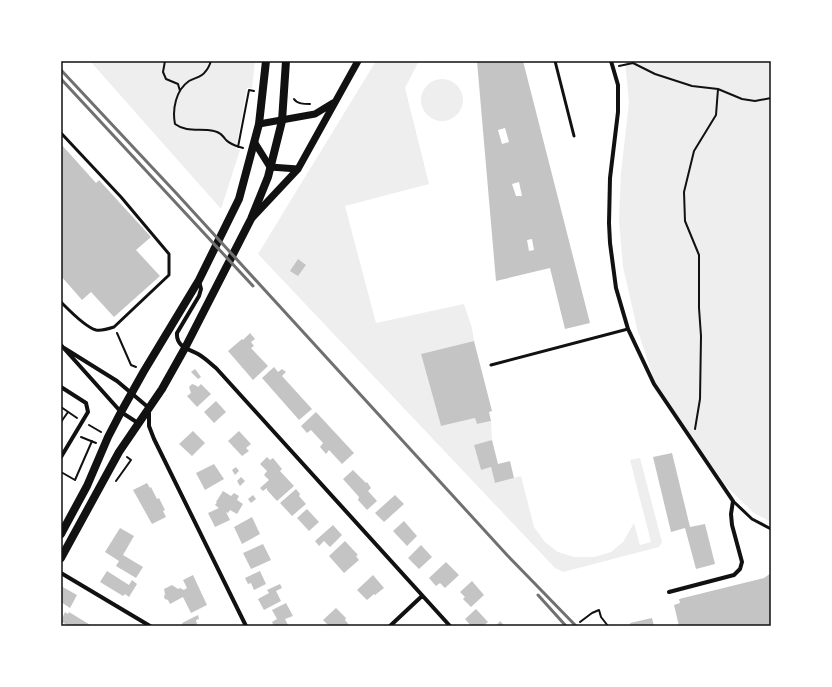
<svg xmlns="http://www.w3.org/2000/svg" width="832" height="687" viewBox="0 0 832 687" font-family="Barlow,sans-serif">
<rect width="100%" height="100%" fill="#fff"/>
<path fill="#eee" d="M90 61H255L252 88H247L236 149 240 150 221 209Z
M376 61H419L405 88 429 184 345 206 376 323 464 304 472 328 474 341 421 354 441 426 475 418 477 424 491 421 492 440 474 445 481 470 491 467 495 483 521 476 534 527 545 542 558 552 574 557H594L611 552 623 542 634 523 640 545 651 542 630 460 640 458 662 542 659 547 563 572 555 568 258 254Z
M625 61H771V522L754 513 726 486 655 383 637 328 623 267 619 220 621 173 629 102Z
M421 100a21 21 0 1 1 42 0a21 21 0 1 1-42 0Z"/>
<path fill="#c4c4c4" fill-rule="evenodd" d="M477 61H523L590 323 565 329 550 268 496 281ZM505 128 509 142 502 144 498 130ZM519 182 522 196H516L512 184ZM532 239 534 250 529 251 527 240Z
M61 144 96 183 99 180 151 237 136 250 160 276 114 317 91 292 82 300 61 276Z
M298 259 306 265 298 276 290 271Z
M250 333 255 339 251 342 254 346 251 348 268 366 253 380 228 351 242 339 243 340Z
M474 341 492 411 489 412 491 421 477 424 475 418 441 426 421 354Z
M274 367 278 372 282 369 286 372 282 376 312 409 299 420 262 378Z
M195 369 201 377 198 379 191 372Z
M192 384 195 385 198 387 201 384 211 394 197 407 187 396 191 393 189 387Z
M216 401 226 412 214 423 204 412Z
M316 412 354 453 342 464 329 450 326 454 320 447 323 443 311 430 307 433 301 426Z
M193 431 205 443 192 456 179 444Z
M239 431 251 444 246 448 249 451 242 456 228 441Z
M492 440 498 464 510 461 514 478 495 483 491 467 481 470 474 445Z
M672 453 690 527 705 524 715 564 696 569 685 528 671 532 653 457Z
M267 457 270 460 273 458 282 469 280 471 294 486 277 501 267 490V488L263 491 260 488 269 480 264 475 267 471 260 464Z
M214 464 224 479 205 490 196 473Z
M236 467 239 471 235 475 232 470Z
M353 470 366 483 367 482 371 488 368 491 377 501 367 510 358 500 359 497 343 479Z
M241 477 245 481 240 486 237 481Z
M147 483 150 488 151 487 157 499 159 498 165 510 163 511 166 517 152 524 133 490Z
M296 489 300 494 299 496 306 504 292 516 280 503Z
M223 491 231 496 234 493 239 496 237 500 243 504 237 514 230 510 228 513 226 512 230 520 215 527 208 513 219 508 215 505 217 502H216Z
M253 495 256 499 251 503 248 499Z
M395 495 404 504 384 522 375 513Z
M307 509 319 522 309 531 297 518Z
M252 517 260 534 242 544 234 527Z
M404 521 417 536 407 546 393 531Z
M333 525 342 535 330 547 324 541 319 546 315 541Z
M120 528 134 536 123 555 143 567 136 578 116 566 119 561 105 552Z
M345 541 358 555 356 556 359 560 344 573 329 556Z
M263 544 271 560 251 569 243 553Z
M421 545 432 557 419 569 408 558Z
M446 562 459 575 445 588 440 583 436 586 429 578Z
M107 571 129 585 132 580 137 584 129 597 125 594 123 596 100 582Z
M260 571 266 584 254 590 251 583 248 584 245 578Z
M771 573V626H679L674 605 680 603 679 599 764 578Z
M193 575 207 605 191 613 183 597 170 604 168 600 165 599 164 597 165 594 164 589 172 585 178 589 180 588 184 590 187 588 183 580Z
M373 575 384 588 375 595 374 594 367 600 357 590Z
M472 581 484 595 471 607 463 599 465 597 460 592Z
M280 584 282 588 276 591 281 601 264 610 258 599 269 593 267 590Z
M61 586 77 595 70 608 61 602Z
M286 603 293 616 285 619 288 625 285 626H274L272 622 277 619 272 610Z
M336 608 346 618 345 620 350 626H329L323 620Z
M476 609 488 622 483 626H471L465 619Z
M65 612 68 614 69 612 92 626H84L81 625 80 626H68L61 621Z
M198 615 199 619 196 620 197 624 193 626H184L182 623Z
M652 618 654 626H631L630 623Z
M500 621 505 626H496Z"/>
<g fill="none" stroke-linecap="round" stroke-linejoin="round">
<path stroke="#111" stroke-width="2" d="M165 61 163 72 166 79 178 84 180 91
M211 61C210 64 208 69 205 72 202 77 194 78 189 81 176 90 172 109 175 124 187 133 200 128 214 131 220 132 223 136 226 140 231 145 237 146 243 148
M619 66 633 63 655 74 692 86 718 89 742 99 755 101 771 98
M294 99C297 104 304 104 310 104
M238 147 249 90 254 91
M117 333 131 365 136 367
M61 407 77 418
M61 422 68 412
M89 425 101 432
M695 429 700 399 701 336 699 308V255L685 221 684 192 694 151 716 115 718 89
M81 437 96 443
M61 472 75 480
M75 480 92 441
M116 481 131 460 127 457
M580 622 592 613 599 610 601 617 608 626"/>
<path stroke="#111" stroke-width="3" d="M555 61 574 136
M61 133 121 197 169 254V275L114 327C108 329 102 331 96 330 85 327 69 310 61 302
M491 365 628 329
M733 501 752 519 771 529"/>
<path stroke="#111" stroke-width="4" d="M611 61 618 85V112L610 178 609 223 610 243 616 288 628 329 654 384 733 501 731 514 732 525 742 562 740 569 734 575 669 592
M199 281 201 289 199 296 177 333C176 347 189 349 198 354 205 358 210 363 216 368L450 626
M61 345 121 412 138 423
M64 348 117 381 149 408V426L154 439 246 626
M61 387 86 403 88 412 61 457
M61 573 150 626
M390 626 422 596"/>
<path stroke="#111" stroke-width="7" d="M259 124 315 114 333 103
M255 143 270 167 298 169
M253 217 298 169 358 61"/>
<path stroke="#111" stroke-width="8" d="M61 534 87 486 108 437 121 412 144 371 199 280 239 199 259 124 266 61
M61 558 119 452 162 389 185 348 251 219 268 177 282 121 286 61"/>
<path stroke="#707070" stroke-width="3" d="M61 70 177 194 507 555 576 626
M61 79 253 286
M538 595 566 626"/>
</g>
<rect width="832" height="687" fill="none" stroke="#ffffff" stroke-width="124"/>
<rect x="62" y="62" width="708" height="563" fill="none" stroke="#111" stroke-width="1.5"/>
</svg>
